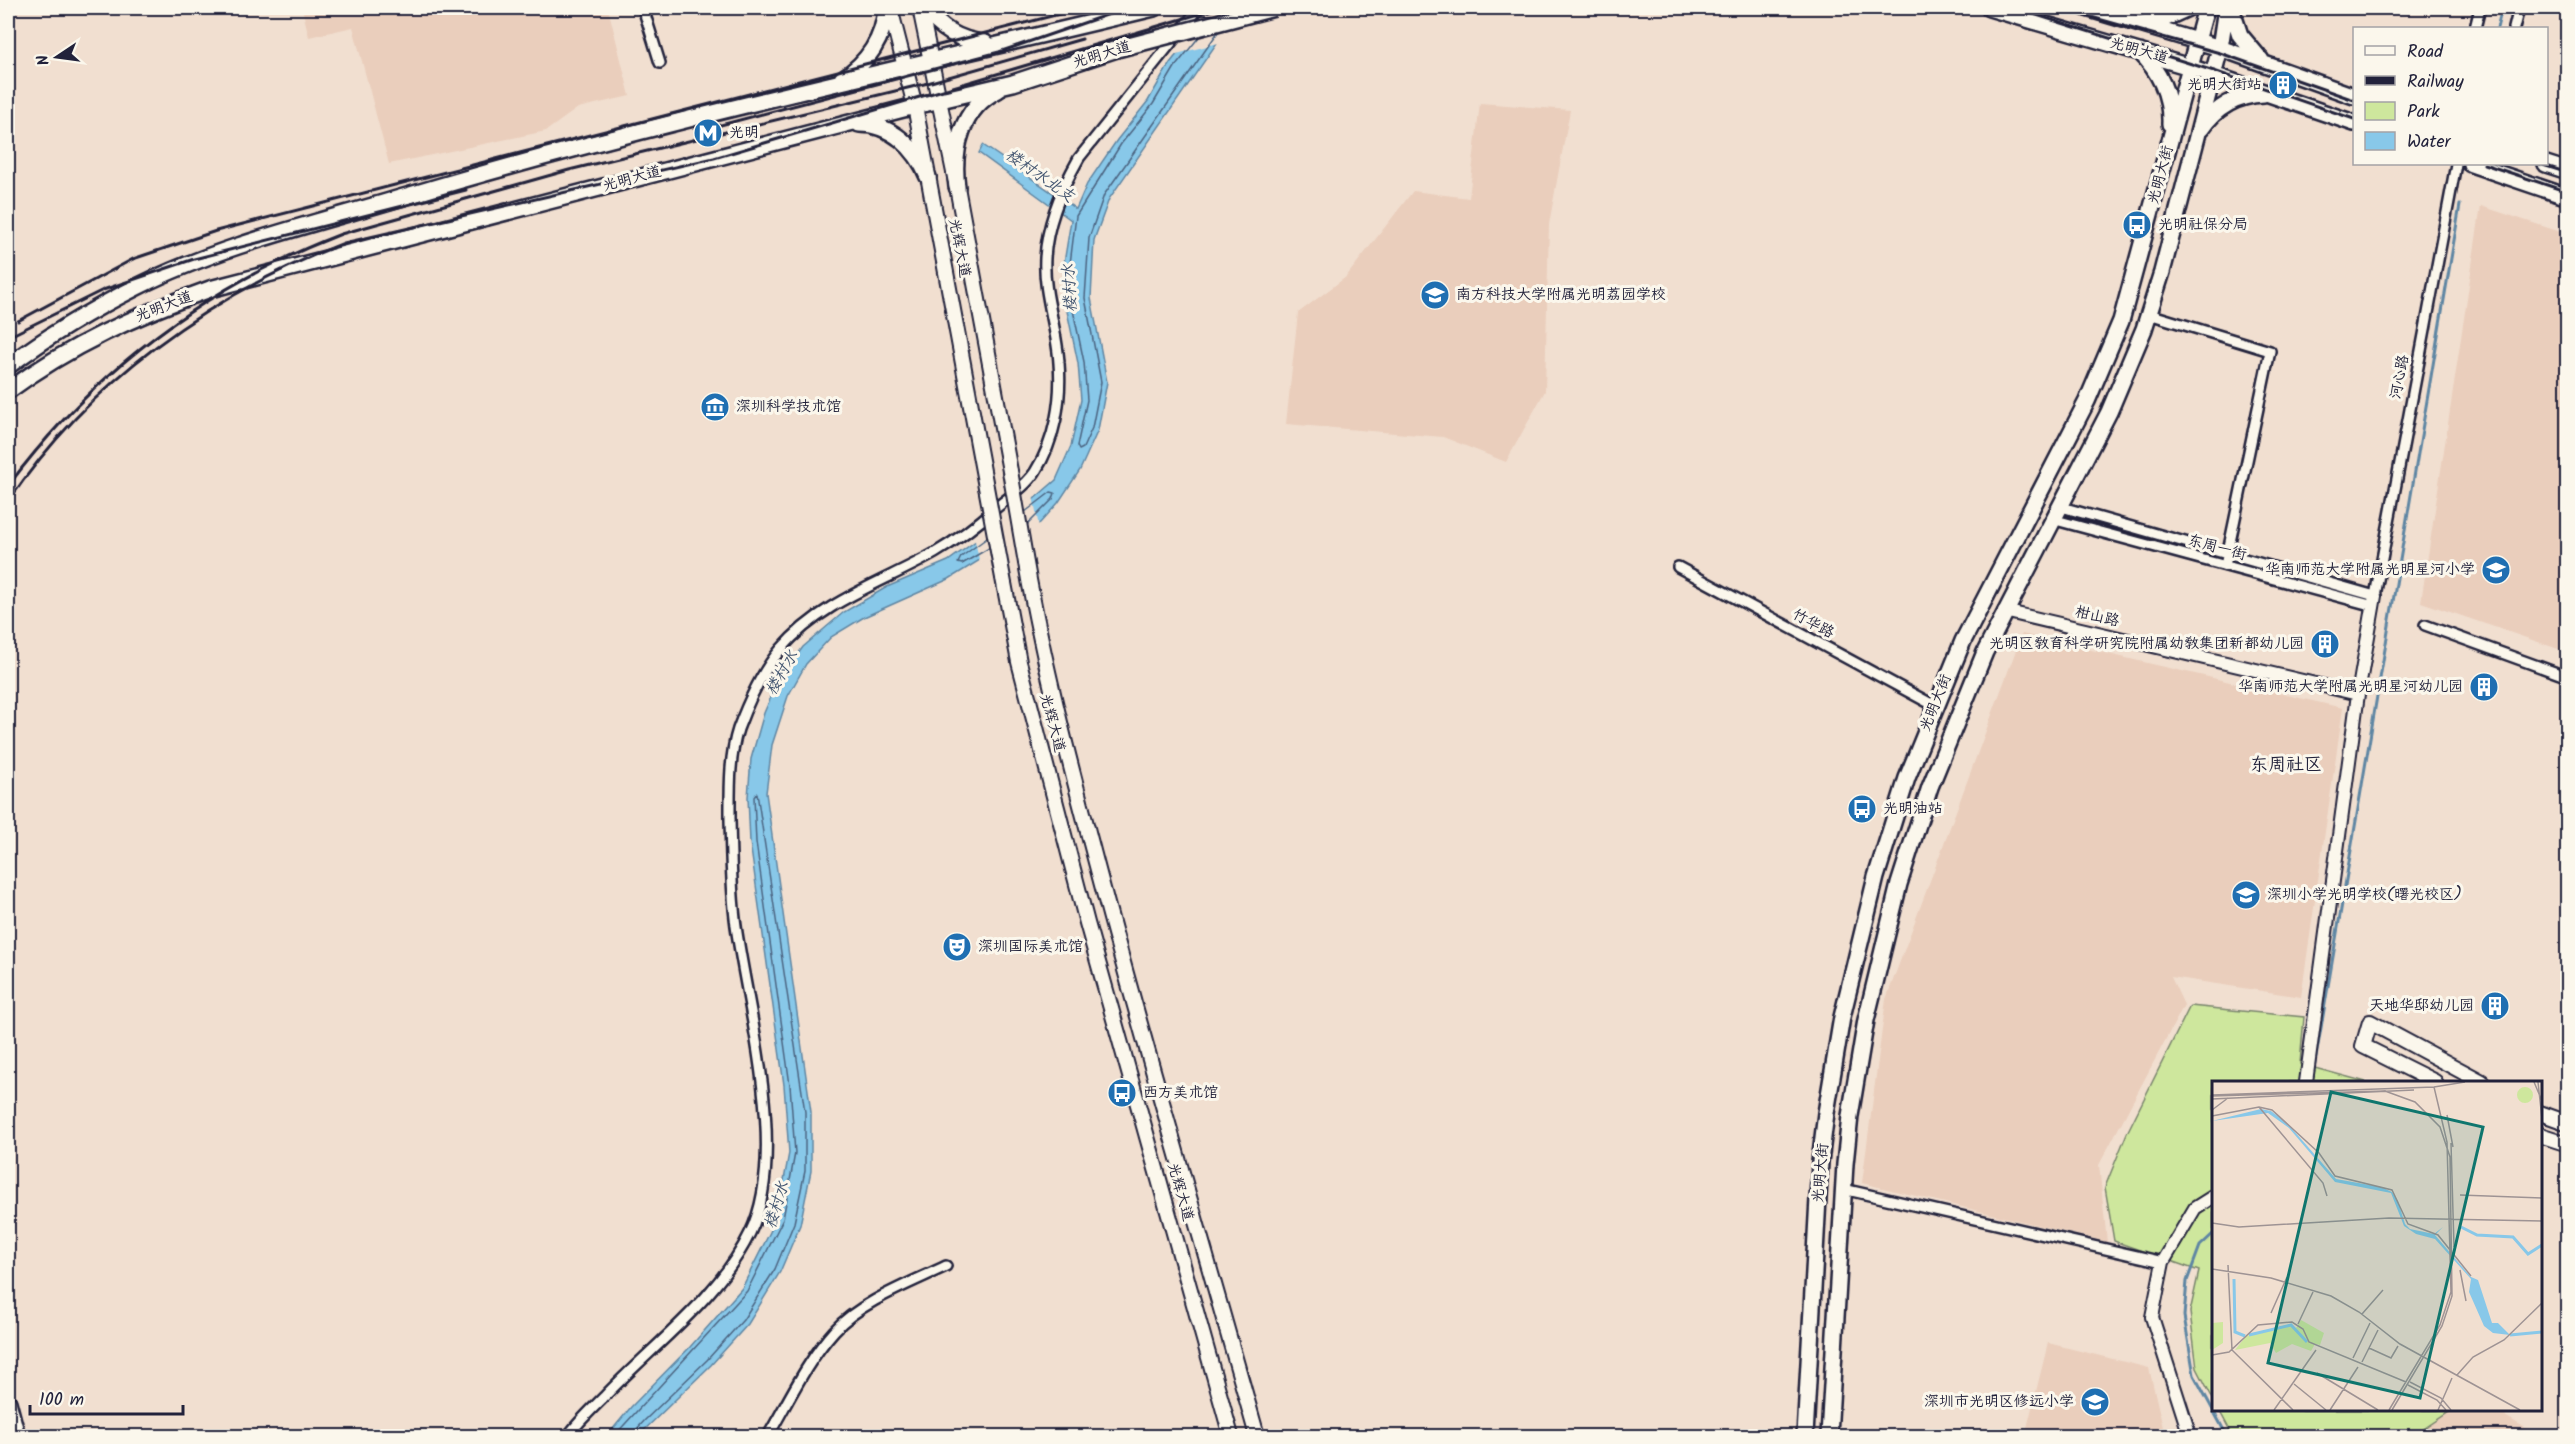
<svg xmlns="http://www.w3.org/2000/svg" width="2575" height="1444" viewBox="0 0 2575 1444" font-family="Kalam,'LXGW WenKai TC',sans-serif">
<rect width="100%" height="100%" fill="#f1dfd0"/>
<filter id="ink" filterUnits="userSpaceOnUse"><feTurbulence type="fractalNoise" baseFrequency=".0167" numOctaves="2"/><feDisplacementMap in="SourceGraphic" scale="12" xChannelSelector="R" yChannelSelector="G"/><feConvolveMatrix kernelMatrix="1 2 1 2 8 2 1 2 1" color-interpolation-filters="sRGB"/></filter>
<g filter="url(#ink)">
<path fill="#eacebc" d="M302 8H608L630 96 578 108 546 131 389 164 353 27 309 37Z
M1480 103 1570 110 1549 224 1545 391 1506 462 1443 437 1286 424 1298 313 1346 277 1413 191 1469 198Z
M2481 206 2567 234V652L2421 602Z
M2022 634 2343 708 2301 997 2171 977 2184 1005 2099 1165 2107 1242 1862 1183 1886 999Z
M2048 1343 2149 1368 2165 1436H2025Z
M2452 1410H2495L2539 1436H2413Z"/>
<path fill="#cee79d" stroke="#78846c" stroke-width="1.5" d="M2190 1006 2304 1017 2300 1064 2366 1082H2214L2213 1399 2197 1368 2190 1312 2199 1271 2114 1241 2105 1187 2127 1133Z
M2219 1410H2452L2413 1436H2233Z"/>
<path fill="#88c8e9" stroke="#5f86a3" stroke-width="1.5" d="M1214 8H1241L1109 199 1094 240 1091 298 1107 382 1098 430 1080 470 1058 503 1040 523 949 579 864 617 831 637 806 664 788 696 772 745 766 793 811 1112V1171L800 1225 780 1272 748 1324 711 1365 638 1436H607L631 1407 690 1347 742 1288 777 1218 789 1153 784 1085 750 842 748 797 751 759 764 713 777 683 803 647 844 612 887 587 948 561 1034 499 1056 480 1071 446 1081 400 1078 363 1067 311 1064 263 1071 220 979 153 983 145 1076 209 1087 184 1117 140 1148 101 1170 63Z"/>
<path fill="#f1dfd0" d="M1210 8H1244L1222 42 1173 55Z
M1033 496 1039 527 980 564 974 536Z"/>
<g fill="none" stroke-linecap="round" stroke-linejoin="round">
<path stroke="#4b6481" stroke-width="1.5" d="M1199 37 1175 67 1153 104 1121 144 1076 216 1070 264 1073 310 1084 362 1087 400 1077 446 1079 450 1083 448 1092 428 1101 382 1085 298 1089 238 1104 195 1218 32
M1025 512 1051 492 1055 493 1053 499 1028 524
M987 538 961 557 958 563 962 564 989 548
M614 1436 747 1291 783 1219 795 1153 790 1085 756 842 754 797 757 793 805 1112V1171L794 1223 775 1269 743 1320 707 1360 645 1420 635 1431 634 1436"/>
<path stroke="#5f86a3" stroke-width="3" d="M2497 28 2502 8
M2312 1081 2460 205
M2214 1233 2200 1246 2187 1281 2184 1316 2194 1375 2227 1436"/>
<g stroke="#22223b" stroke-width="14">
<path id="minor" d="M643 8 660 63
M2475 28 2480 8
M2514 28 2519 8
M2149 314 2270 351 2225 566
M2058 506 2375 596 2456 164
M2052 519 2374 606
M1678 567 1935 706
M2425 625 2568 677
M2565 986 2568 979
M1843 1189 2163 1262
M568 1436C578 1422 591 1410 604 1397 653 1345 718 1299 750 1233 789 1154 748 1012 736 926 731 891 731 855 730 820 730 792 729 756 738 729 748 702 762 671 781 649 822 601 882 583 935 553 957 540 977 525 996 508 1009 497 1026 486 1035 472 1055 441 1062 400 1059 363 1057 327 1043 294 1045 258 1047 222 1062 188 1079 158L1199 8
M768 1436C788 1402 807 1361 834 1331 860 1302 911 1283 946 1266"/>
</g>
<g stroke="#22223b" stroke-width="16">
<path id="tertiary" d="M2004 611 2358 694
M2306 1082 2358 694 2375 596
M2190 1436 2152 1317 2163 1262 2195 1208 2214 1196"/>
</g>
<g stroke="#22223b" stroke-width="18">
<path id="secondary" d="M890 8 915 106 986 487
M920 8 957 187 1010 471
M1026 563C1045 672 1074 779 1102 885 1151 1070 1206 1253 1257 1436
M1003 578 1019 662 1087 923 1231 1436
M2435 1082 2363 1046 2370 1022 2482 1082
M2540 1113 2568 1123
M2540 1135 2568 1144"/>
</g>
<g stroke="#22223b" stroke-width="20">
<path id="primary" d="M924 8C940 28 958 41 985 43
M1989 8 2190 67 2354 123
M2086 8 2220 48 2354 96
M2231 8 2240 35 2261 60
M2143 23 2162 20 2188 8
M2140 52C2160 72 2171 95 2170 124
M842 79C868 63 884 38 886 8
M859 124C892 124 916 148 928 177
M2201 129C2216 107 2238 95 2264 94
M2471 164 2568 197
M2546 164 2568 171
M957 187C952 150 961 108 998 90
M8 366C48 336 91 310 137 287 221 245 317 223 407 196 653 122 905 68 1154 8
M8 391C70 345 137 315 210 289L915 106 1013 83 1117 49
M8 1402 17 1436
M1805 1436 1820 1162 1826 1113 1842 1017 1876 877 1907 778 1963 641 2087 401 2121 321 2206 8
M1829 1436 1845 1164 1850 1116 1866 1020 1899 884 1930 787 1985 652 2109 412 2144 329 2162 272 2220 48 2226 8"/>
</g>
<use href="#minor" stroke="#fbf7ec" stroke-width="9"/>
<use href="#tertiary" stroke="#fbf7ec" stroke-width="12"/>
<use href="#secondary" stroke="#fbf7ec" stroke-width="14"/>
<use href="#primary" stroke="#fbf7ec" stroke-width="15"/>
<path stroke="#22223b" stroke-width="3" d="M2014 8 2214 71 2354 119
M2059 8 2220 53 2354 100
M713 127 999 52 1127 8
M2484 164 2568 192
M2540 164 2568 173
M18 321 133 259 216 231 1083 8
M8 337 103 290 194 259 466 190
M8 486C95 370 206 286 341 234L569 170 924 84 1082 39
M8 502C90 381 209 295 344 243L714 158 1219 8"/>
<g stroke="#22223b" stroke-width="18" stroke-linecap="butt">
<path id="secondary-bridge" d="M1010 471 1026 563
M986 487 1003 578"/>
</g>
<g stroke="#22223b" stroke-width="20" stroke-linecap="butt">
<path id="primary-bridge" d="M1117 49 1274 8"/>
</g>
<use href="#secondary-bridge" stroke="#fbf7ec" stroke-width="14"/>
<use href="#primary-bridge" stroke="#fbf7ec" stroke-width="15"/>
</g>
</g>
<defs>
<g id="building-disc" transform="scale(1.5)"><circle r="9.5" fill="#1f6fb2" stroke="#fbf7ec"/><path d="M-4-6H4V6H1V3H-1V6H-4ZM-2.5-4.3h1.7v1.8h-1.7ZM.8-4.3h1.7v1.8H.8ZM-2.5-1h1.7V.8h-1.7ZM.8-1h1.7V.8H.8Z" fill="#fff"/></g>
<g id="metro-disc" transform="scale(1.5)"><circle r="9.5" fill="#1f6fb2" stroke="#fbf7ec"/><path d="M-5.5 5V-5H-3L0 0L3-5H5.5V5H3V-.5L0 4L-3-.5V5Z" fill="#fff"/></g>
<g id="bus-disc" transform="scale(1.5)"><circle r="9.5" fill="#1f6fb2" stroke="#fbf7ec"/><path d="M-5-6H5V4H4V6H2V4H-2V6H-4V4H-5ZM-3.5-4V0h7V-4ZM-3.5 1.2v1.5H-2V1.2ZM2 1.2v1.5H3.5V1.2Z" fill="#fff"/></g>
<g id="school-disc" transform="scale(1.5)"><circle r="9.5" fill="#1f6fb2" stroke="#fbf7ec"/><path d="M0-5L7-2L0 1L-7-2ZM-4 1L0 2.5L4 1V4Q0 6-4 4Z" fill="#fff"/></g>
<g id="museum-disc" transform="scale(1.5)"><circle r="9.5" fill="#1f6fb2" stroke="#fbf7ec"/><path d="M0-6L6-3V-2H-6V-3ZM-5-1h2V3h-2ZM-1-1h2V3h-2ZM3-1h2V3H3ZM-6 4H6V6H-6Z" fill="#fff"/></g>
<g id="theatre-disc" transform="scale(1.5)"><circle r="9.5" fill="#1f6fb2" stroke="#fbf7ec"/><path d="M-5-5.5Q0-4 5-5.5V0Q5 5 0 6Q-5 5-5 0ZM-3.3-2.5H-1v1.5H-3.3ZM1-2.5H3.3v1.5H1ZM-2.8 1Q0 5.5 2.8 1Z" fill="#fff"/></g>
</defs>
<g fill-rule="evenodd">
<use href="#building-disc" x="2283" y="85"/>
<use href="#metro-disc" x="708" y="133"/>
<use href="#bus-disc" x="2137" y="225"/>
<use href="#school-disc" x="1435" y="295"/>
<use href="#museum-disc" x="715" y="407"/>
<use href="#school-disc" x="2496" y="570"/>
<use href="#building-disc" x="2325" y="644"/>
<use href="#building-disc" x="2484" y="687"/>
<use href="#bus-disc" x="1862" y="809"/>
<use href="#school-disc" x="2246" y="895"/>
<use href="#theatre-disc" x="957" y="947"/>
<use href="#building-disc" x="2495" y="1006"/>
<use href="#bus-disc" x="1122" y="1093"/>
<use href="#school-disc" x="2095" y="1402"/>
</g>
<g text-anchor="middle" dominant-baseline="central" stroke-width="6" stroke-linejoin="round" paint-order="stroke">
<g font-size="15" fill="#22223b" stroke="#fbf7ec">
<text transform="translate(2139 51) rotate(16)">光明大道</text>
<text transform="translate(1102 55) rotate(-17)">光明大道</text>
<text transform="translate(2161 175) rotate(-75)">光明大街</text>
<text transform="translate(632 179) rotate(-15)">光明大道</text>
<text transform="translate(959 248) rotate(79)">光辉大道</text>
<text transform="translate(164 307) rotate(-21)">光明大道</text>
<text transform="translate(2400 377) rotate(-79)">河心路</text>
<text transform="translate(2217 548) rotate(15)">东周一街</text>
<text transform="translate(2097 617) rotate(13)">柑山路</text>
<text transform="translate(1813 624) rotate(28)">竹华路</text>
<text transform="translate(1936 703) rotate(-68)">光明大街</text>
<text transform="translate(1052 723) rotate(75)">光辉大道</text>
<text transform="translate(1821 1173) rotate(-85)">光明大街</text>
<text transform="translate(1180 1192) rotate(74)">光辉大道</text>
</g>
<g font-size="15" fill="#22223b" stroke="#fbf7ec" text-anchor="start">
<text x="2262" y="85" text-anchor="end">光明大街站</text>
<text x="729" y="133">光明</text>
<text x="2158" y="225">光明社保分局</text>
<text x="1456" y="295">南方科技大学附属光明荔园学校</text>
<text x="736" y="407">深圳科学技术馆</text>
<text x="2475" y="570" text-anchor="end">华南师范大学附属光明星河小学</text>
<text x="2304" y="644" text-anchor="end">光明区教育科学研究院附属幼教集团新都幼儿园</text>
<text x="2463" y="687" text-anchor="end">华南师范大学附属光明星河幼儿园</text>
<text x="1883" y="809">光明油站</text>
<text x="2267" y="895">深圳小学光明学校(曙光校区)</text>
<text x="978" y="947">深圳国际美术馆</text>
<text x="2474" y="1006" text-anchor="end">天地华邸幼儿园</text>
<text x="1143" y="1093">西方美术馆</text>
<text x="2074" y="1402" text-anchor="end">深圳市光明区修远小学</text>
</g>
<g font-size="16" font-style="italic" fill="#41546f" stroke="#fbf7ec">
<text transform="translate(1040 176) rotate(35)">楼村水北支</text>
<text transform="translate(1070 288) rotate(-93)">楼村水</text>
<text transform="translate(782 673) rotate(-60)">楼村水</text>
<text transform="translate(777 1205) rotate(-73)">楼村水</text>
</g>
<g font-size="18" fill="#22223b" stroke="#fbf7ec">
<text x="2286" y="765">东周社区</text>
</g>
</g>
<g transform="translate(2212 1081)">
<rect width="330" height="330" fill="#f1dfd0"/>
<path d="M305 14a8 8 0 1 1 16 0a8 8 0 1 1-16 0ZM89 239 112 252 108 264 103 263 99 270 80 263 64 272 58 262 23 269 34 255 74 244 84 247ZM11 241V262L0 269V242Z" fill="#cee79d"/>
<path d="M49 28 59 30 76 43 124 98 169 106 180 111 186 120 193 143 198 148 222 153 231 146 223 154 259 196 266 199 280 242H286L298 254 281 252 272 245 257 211 259 198 223 158 204 153 192 145 179 112 123 101 77 47 56 32 0 40Z" fill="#88c8e9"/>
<path fill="none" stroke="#88c8e9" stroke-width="3" d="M249 146 265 154 301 156 316 173 330 164M22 198 23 251 33 255M37 254 79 244 95 261M298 254 330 251"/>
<path fill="none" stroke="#9e9394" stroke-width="1.5" d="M322 1 330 20M326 1 330 38M0 14 222 6 253 1M0 15 173 10 203 21 228 46 238 76 240 215 230 245 180 329M0 18 202 9M47 26 111 102 115 115M0 29 16 17M235 34 241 66M0 35 47 26 60 29 107 72 123 95 180 109 196 143 226 154 259 195M239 62 242 166M248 114 330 117M0 142 27 146 177 137 330 140M16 184 20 269 81 329M0 188 59 197 119 215 147 231 188 263 308 329M248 189 254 220M59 232 75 196M150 233 171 209M86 243 101 211M157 267 179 277 186 265M0 274 17 271 46 244 80 241 91 248 97 261 194 301M141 277 158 242M150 281 166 249M105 292 166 329M245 294 261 276 292 259 330 222M198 301 229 317 239 329M82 303 114 329M196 304 225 319 234 329M62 329 104 269M118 329 146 286M177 329 228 244 239 211 235 61 222 6M226 329 240 297"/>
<path fill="#0f766e" fill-opacity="0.15" stroke="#0f766e" stroke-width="3" d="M119 11 271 46 208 317 56 282Z"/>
<rect width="330" height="330" fill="none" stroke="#22223b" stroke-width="3"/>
</g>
<rect width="2575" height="1444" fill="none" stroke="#fbf7ec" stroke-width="30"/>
<rect x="15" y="15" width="2545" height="1414" fill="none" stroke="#22223b" stroke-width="2" filter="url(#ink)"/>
<rect x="2353" y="27" width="195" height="138" fill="#fbf7ec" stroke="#a4a2a5" stroke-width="1.5"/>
<rect x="2365" y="46" width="30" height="9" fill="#fbf7ec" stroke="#a4a2a5" stroke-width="1.5"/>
<text x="2407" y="57" font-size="18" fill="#22223b">Road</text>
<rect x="2365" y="76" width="30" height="9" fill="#22223b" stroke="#a4a2a5" stroke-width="1.5"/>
<text x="2407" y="87" font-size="18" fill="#22223b">Railway</text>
<rect x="2365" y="102" width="30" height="18" fill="#cee79d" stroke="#a4a2a5" stroke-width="1.5"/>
<text x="2407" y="117" font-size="18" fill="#22223b">Park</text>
<rect x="2365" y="132" width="30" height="18" fill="#88c8e9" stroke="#a4a2a5" stroke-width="1.5"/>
<text x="2407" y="147" font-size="18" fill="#22223b">Water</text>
<g transform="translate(57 57) rotate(257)" stroke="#fbf7ec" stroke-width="4.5" paint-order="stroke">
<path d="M0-4.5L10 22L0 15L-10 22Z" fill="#22223b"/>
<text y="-9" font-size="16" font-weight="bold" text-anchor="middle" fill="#22223b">N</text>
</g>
<path d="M30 1405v9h153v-9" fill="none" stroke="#22223b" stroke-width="3"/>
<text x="39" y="1405" font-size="18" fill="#22223b" stroke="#fbf7ec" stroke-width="4.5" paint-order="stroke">100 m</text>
</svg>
